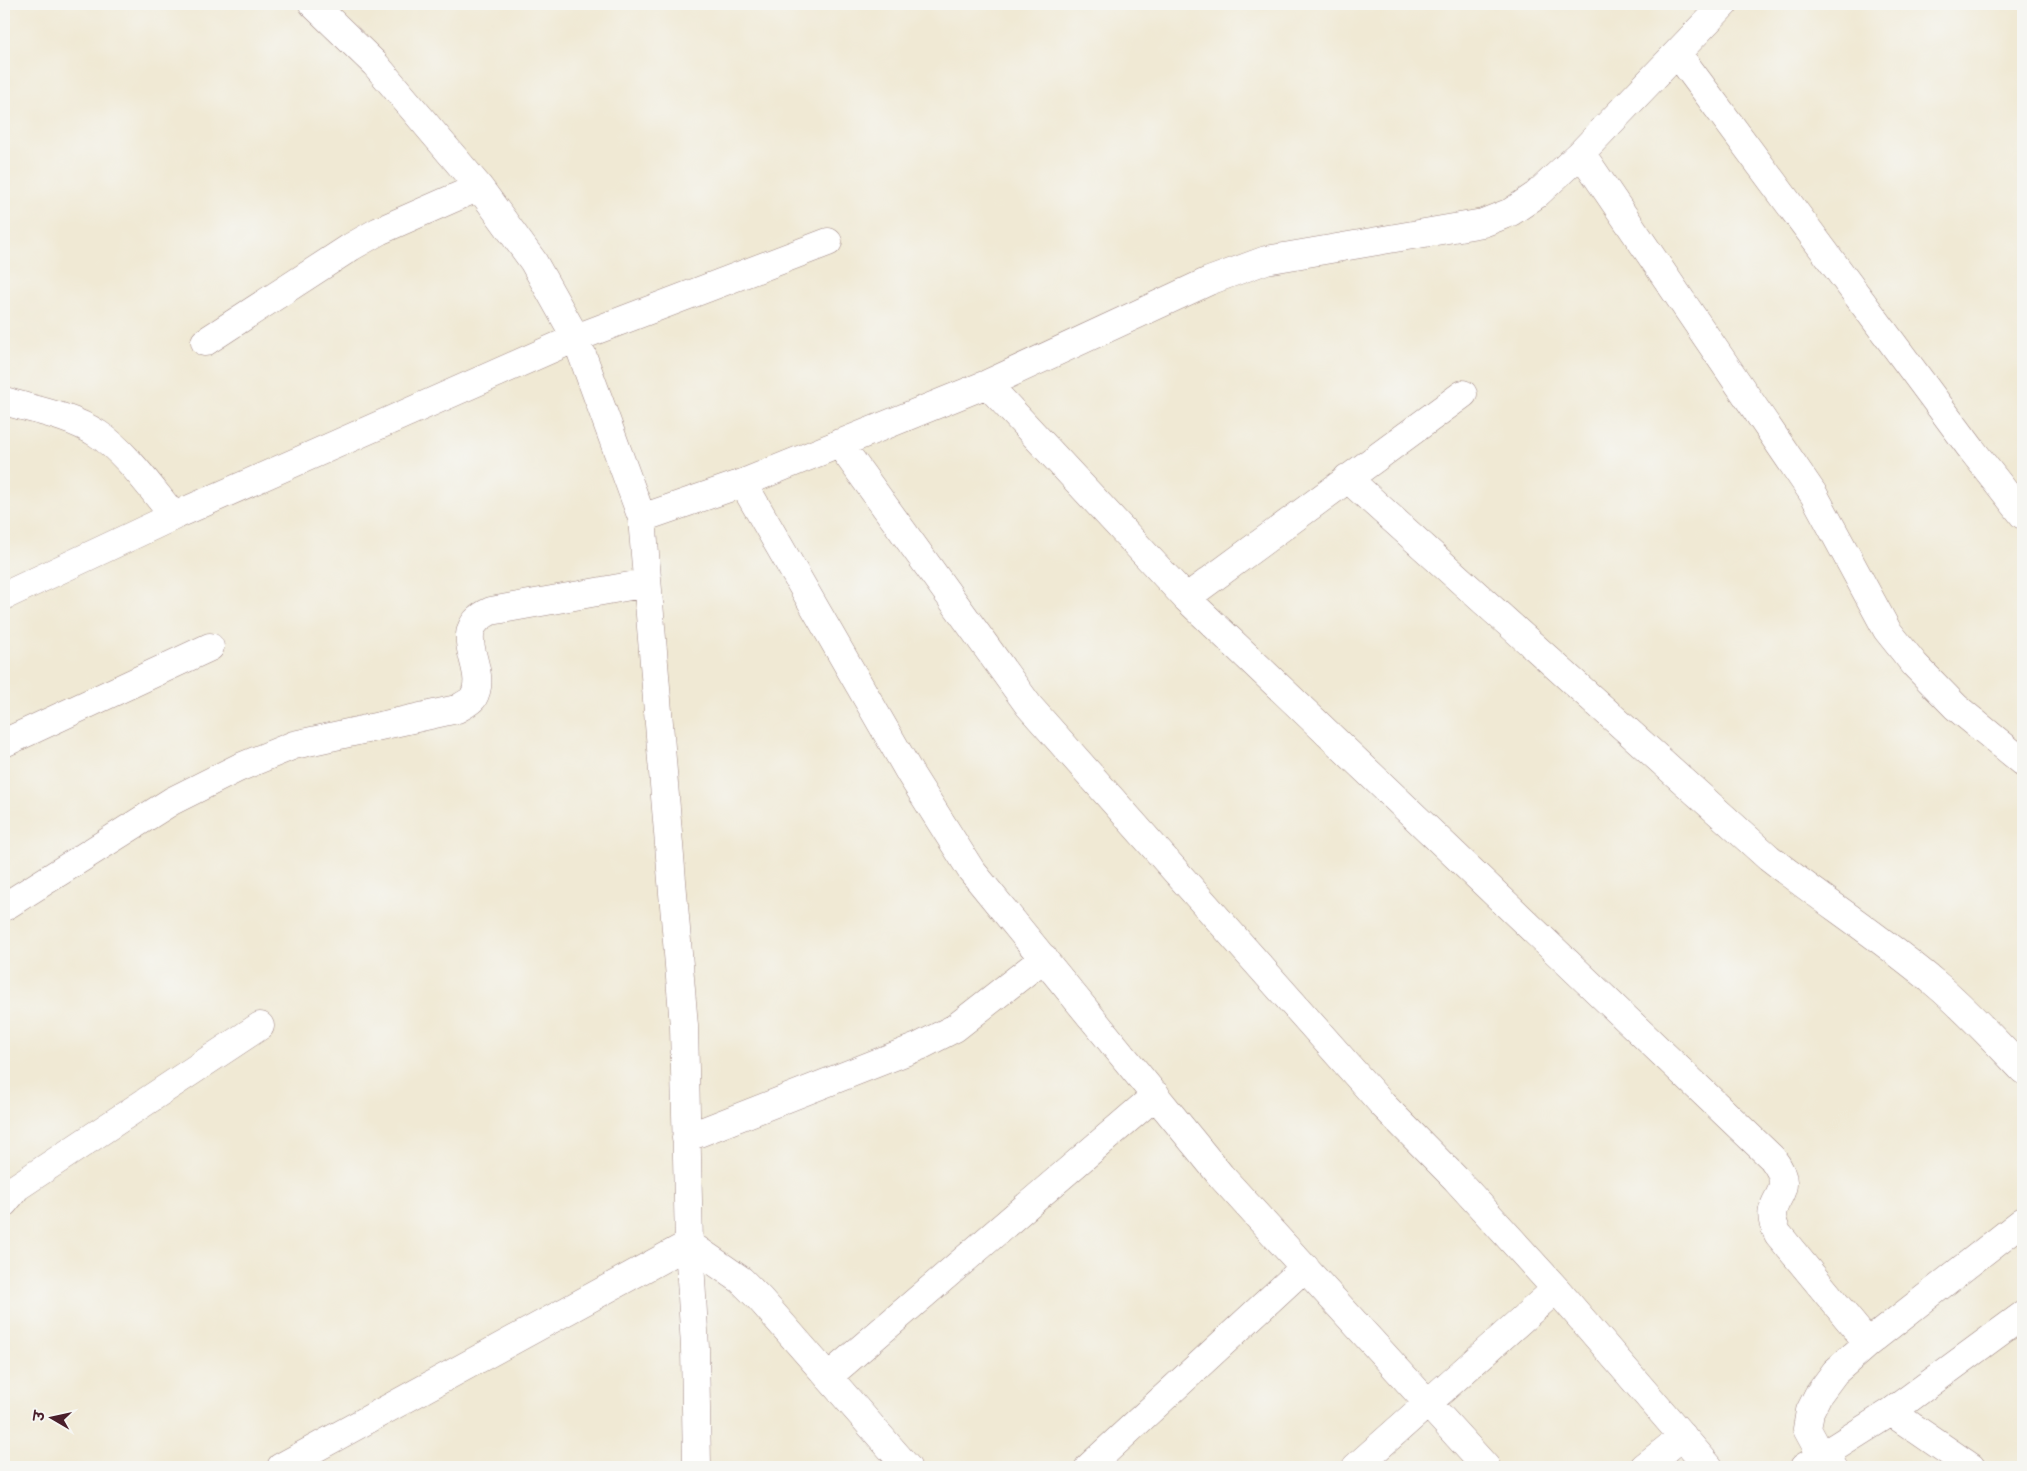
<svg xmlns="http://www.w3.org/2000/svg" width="2027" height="1471" viewBox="0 0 2027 1471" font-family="Mynerve,'Playpen Sans Deva',sans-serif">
<rect width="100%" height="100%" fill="#f6f6f2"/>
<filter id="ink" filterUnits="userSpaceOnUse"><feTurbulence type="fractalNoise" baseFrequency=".02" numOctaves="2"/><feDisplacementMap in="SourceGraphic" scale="10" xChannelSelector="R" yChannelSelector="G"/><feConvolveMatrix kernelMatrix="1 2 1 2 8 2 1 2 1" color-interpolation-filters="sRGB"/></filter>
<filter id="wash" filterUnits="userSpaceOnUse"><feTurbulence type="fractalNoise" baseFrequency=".0096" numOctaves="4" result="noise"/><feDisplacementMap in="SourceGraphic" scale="20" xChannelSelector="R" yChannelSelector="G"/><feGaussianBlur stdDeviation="1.12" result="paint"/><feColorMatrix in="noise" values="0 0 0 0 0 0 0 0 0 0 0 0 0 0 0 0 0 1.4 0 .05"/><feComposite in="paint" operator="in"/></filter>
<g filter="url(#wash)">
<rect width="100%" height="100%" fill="#f0e9d4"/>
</g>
<g filter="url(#ink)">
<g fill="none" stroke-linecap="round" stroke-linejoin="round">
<g stroke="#9d8480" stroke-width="29">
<path id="minor" d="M313 4 375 64 479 187 533 261 576 338 642 518 684 1026 689 1244 695 1348 697 1467
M1677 53 1972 450 2023 515
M1581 153 1814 495 1887 630 1915 665 1956 707 2023 762
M205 342 351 247 379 231 479 187
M987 384 1186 598 1772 1158C1803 1198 1757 1196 1778 1234L1868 1343
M4 401C35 410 71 416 98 434 126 452 152 490 174 516
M839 443 1029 706 1383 1105 1456 1179 1556 1289 1709 1467
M1347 478 1769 858C1824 901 1883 939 1936 984 1967 1010 1995 1041 2023 1070
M743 483 911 775 971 870 1221 1176 1486 1467
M642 518 743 483 987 384 1209 281 1266 260 1483 223 1511 212 1536 195 1581 153 1724 4
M4 596 174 516 576 338 828 242
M1186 598 1463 394
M4 743 210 647
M4 907 172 801 238 768 294 745 457 709C462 706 470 702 473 698 491 669 445 631 491 611L647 583
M686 1138 920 1046 955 1028 1044 958
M4 1203 17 1187 260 1026
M689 1244 741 1280 760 1299 907 1467
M828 1377 1156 1095
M1891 1412 1971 1467
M281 1467 689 1244
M1089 1467 1305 1267
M1356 1467 1556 1289
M1644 1467 1683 1436
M1804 1467 1891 1412 2023 1315
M1833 1467 1821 1455 1807 1429 1810 1411 1818 1395 1835 1372 1868 1343 2023 1221"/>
</g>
<use href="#minor" stroke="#fff" stroke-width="28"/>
</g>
</g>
<rect width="2027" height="1471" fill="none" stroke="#f6f6f2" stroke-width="20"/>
<g transform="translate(52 1418) rotate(279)" stroke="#f6f6f2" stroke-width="4" paint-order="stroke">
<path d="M0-4L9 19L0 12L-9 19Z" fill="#4a1f2b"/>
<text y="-8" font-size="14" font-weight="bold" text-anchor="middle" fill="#4a1f2b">उ</text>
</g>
</svg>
